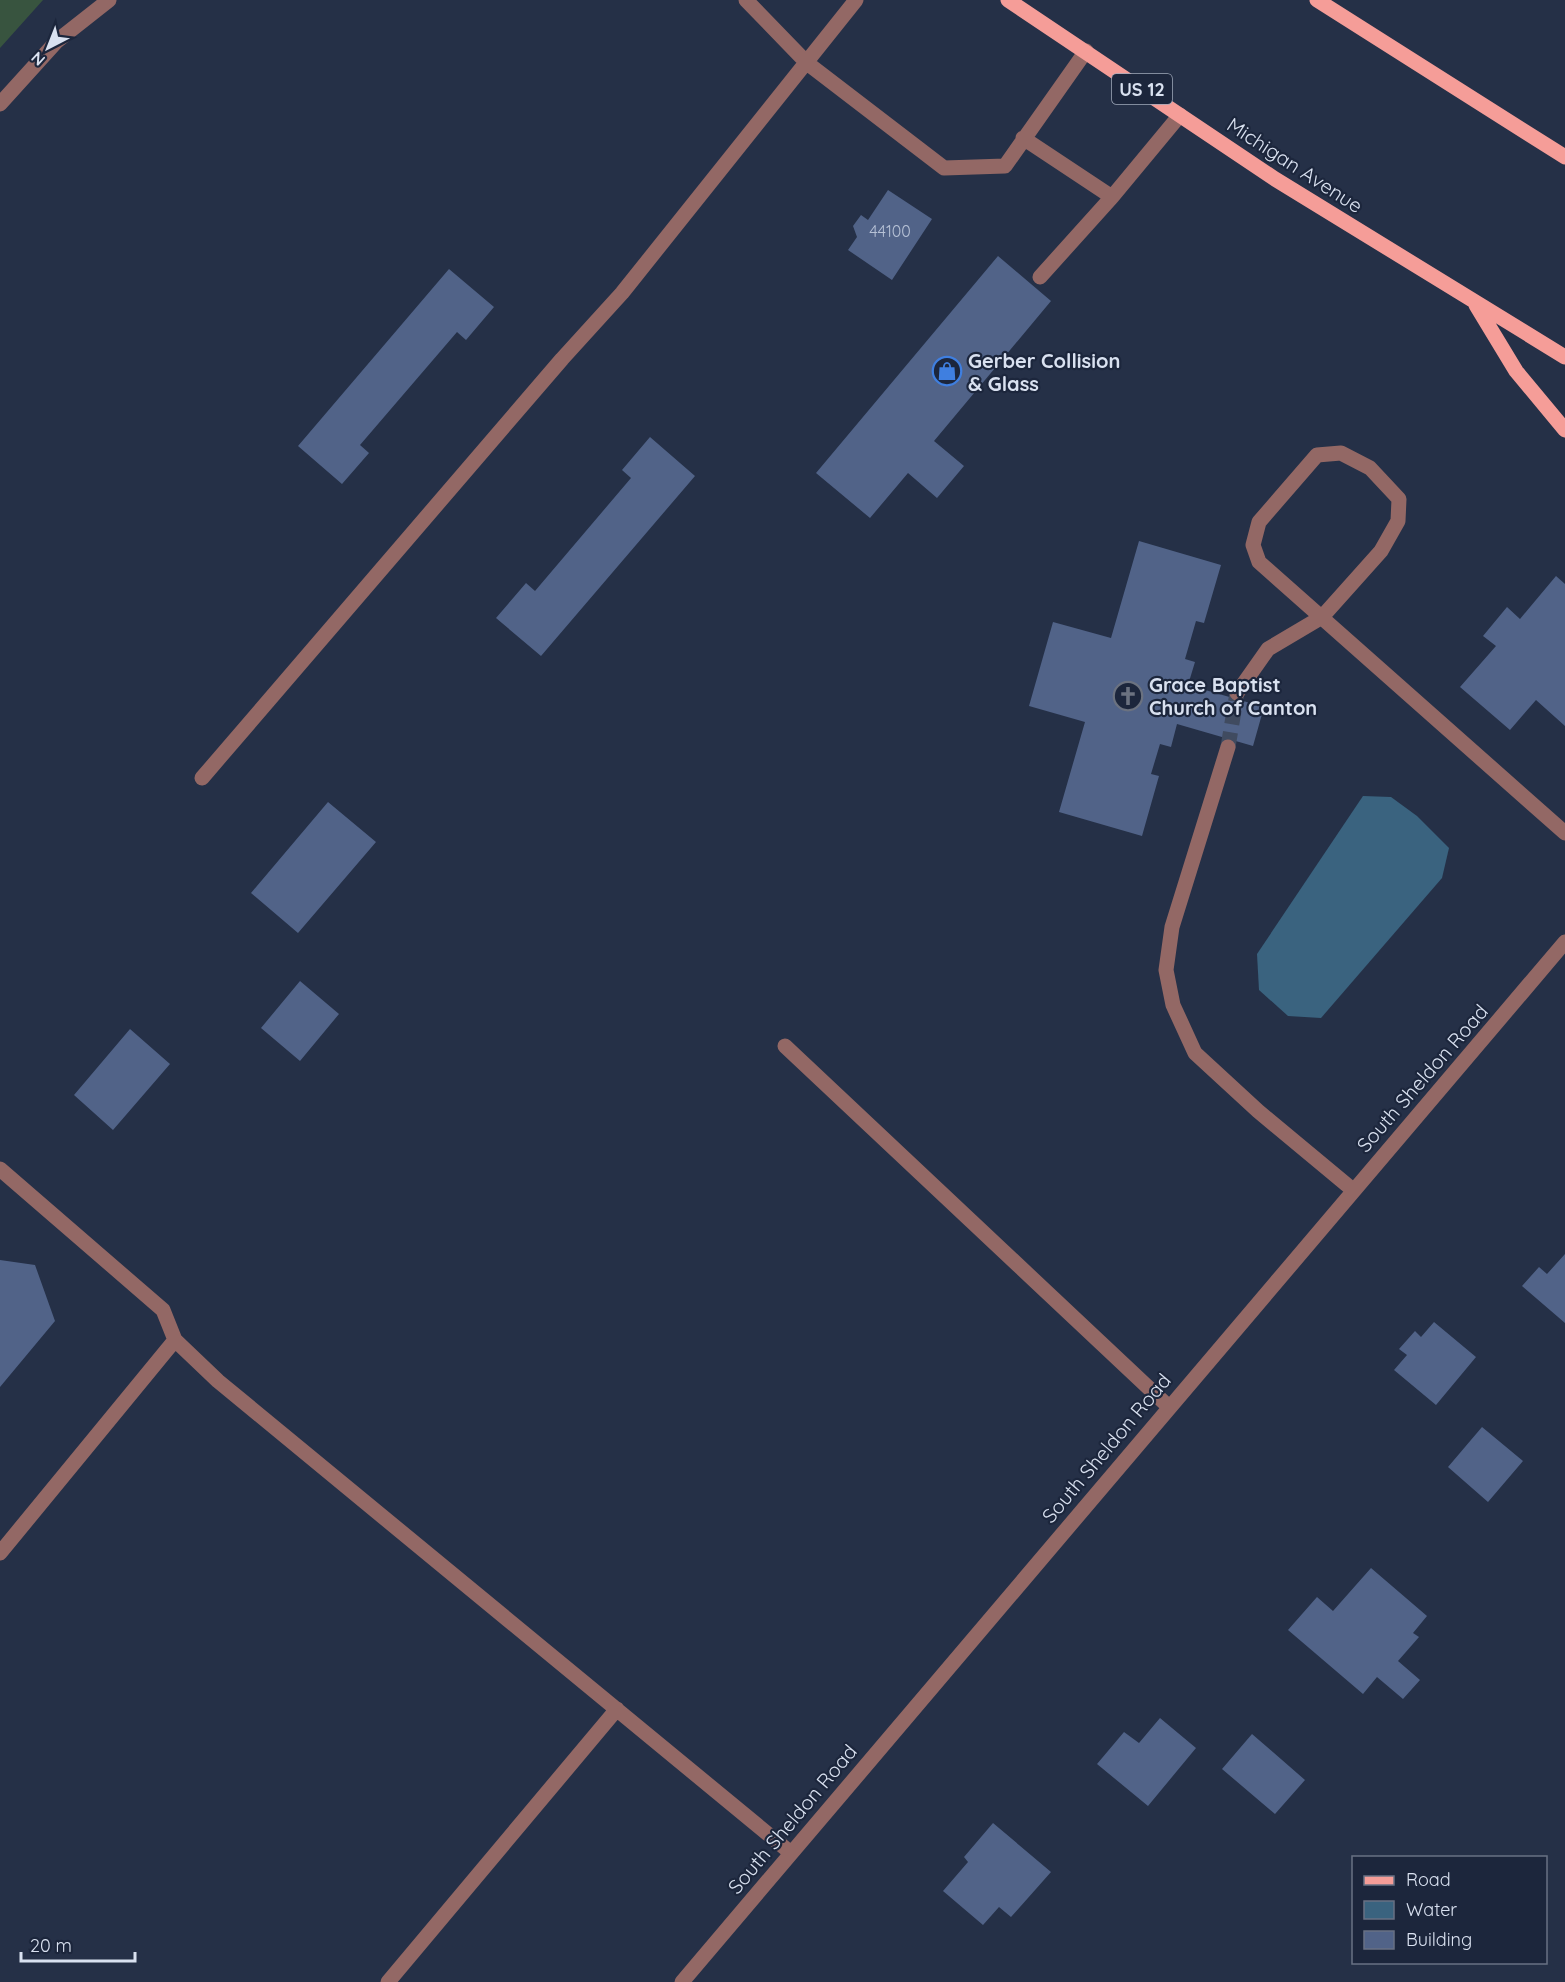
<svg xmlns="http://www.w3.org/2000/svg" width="1565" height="1982" viewBox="0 0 1565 1982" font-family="Quicksand,sans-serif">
<rect width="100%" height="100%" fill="#253047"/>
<path fill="#38543f" d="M0 0H43L0 48Z"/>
<path fill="#3a637f" d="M1363 796 1391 797 1417 816 1449 848 1442 878 1321 1018 1288 1016 1259 990 1257 954Z"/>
<path fill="#516388" d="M888 190 932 219 892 280 848 250 857 237 853 226 861 215 868 220Z
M998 256 1051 301 934 441 964 466 937 498 908 473 870 518 816 473Z
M449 269 494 307 466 340 457 332 360 445 369 453 342 484 298 446Z
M650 437 695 476 541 656 496 618 526 583 535 591 631 478 622 470Z
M1139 541 1221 565 1204 623 1196 621 1185 659 1195 662 1188 685 1264 707 1253 746 1177 724 1171 747 1160 744 1151 774 1159 776 1142 836 1059 812 1085 722 1029 706 1053 622 1111 638Z
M1556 576 1565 584V726L1536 700 1510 730 1460 687 1496 646 1483 636 1507 607 1520 619Z
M328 802 376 842 298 933 251 893Z
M300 981 339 1014 300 1061 261 1028Z
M130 1029 170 1064 113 1130 74 1095Z
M1565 1254V1323L1522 1286 1539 1267 1547 1274Z
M0 1260 35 1265 55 1321 0 1387Z
M1434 1322 1476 1357 1436 1405 1394 1370 1407 1355 1399 1349 1415 1331 1421 1337Z
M1482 1427 1523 1461 1488 1502 1448 1467Z
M1371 1568 1427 1616 1413 1633 1419 1637 1398 1661 1420 1680 1403 1699 1377 1677 1363 1694 1288 1630 1317 1597 1333 1611Z
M1160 1718 1196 1748 1148 1806 1097 1764 1124 1732 1139 1743Z
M1252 1734 1305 1780 1275 1814 1222 1769Z
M993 1823 1051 1872 1011 1917 999 1907 983 1925 943 1891 968 1862 964 1857Z"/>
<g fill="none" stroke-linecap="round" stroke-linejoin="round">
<path stroke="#404b60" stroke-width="15" stroke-dasharray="15 8" stroke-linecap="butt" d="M1228 747 1237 693"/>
<path stroke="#936865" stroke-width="15" d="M746 0 807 63 944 168 1005 166 1086 51
M0 104 57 41 109 0
M1023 138 1112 197
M1040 277 1112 197 1180 115
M1237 693 1268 649 1322 617 1381 551 1398 521 1399 499 1370 468 1341 453 1317 455 1259 522 1253 545 1259 562 1565 833
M1228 747 1172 927 1166 970 1173 1005 1195 1053 1258 1111 1353 1190
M202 778 562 359 622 293 856 0
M785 1046 1169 1407
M0 1169 163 1310 175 1340 218 1381 791 1853
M0 1553 175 1340
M388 1982 617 1709
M682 1982 1565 942"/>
<path stroke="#f59d98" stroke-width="15" d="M1008 0 1275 179 1565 357
M1317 0 1565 157
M1476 305 1516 371 1565 430"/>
</g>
<defs>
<g id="shop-ring" transform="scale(1.5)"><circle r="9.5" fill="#1c263c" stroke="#3f7fe0" stroke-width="1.5"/><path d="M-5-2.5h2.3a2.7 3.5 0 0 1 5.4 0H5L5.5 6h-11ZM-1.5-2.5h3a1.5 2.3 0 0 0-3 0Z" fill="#3f7fe0"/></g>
<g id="church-ring" transform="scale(1.5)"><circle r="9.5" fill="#1c263c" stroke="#6b7280" stroke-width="1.5"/><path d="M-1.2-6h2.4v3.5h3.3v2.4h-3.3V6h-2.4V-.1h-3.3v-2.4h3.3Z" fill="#6b7280"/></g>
</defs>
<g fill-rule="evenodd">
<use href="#shop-ring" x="947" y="371"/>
<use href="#church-ring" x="1128" y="696"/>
</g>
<g text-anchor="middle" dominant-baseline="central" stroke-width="4.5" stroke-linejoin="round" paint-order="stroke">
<g font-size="16" fill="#b7c2d6">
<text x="890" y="231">44100</text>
</g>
<rect fill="#1c263c" stroke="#a0a9ba" stroke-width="1.5" x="1112" y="74" width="60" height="30" rx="4.5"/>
<g font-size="18" font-weight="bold" fill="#d9e1f0">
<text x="1142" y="89">US 12</text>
</g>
<g font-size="20" fill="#d9e1f0" stroke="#1c263c">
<text transform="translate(1295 165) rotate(33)">Michigan Avenue</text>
<text transform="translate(1422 1078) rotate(-49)">South Sheldon Road</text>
<text transform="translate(1106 1448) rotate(-50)">South Sheldon Road</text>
<text transform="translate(792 1819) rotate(-50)">South Sheldon Road</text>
</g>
<g font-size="20" font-weight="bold" fill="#d9e1f0" stroke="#1c263c" text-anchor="start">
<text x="968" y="360">Gerber Collision<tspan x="968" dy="23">&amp; Glass</tspan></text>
<text x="1149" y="684">Grace Baptist<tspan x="1149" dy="23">Church of Canton</tspan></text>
</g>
</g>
<rect x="1352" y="1856" width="195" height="108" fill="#1c263c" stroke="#687184" stroke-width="1.5"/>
<rect x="1364" y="1876" width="30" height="9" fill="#f59d98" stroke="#687184" stroke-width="1.5"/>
<text x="1406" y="1886" font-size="18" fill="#d9e1f0">Road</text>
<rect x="1364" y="1901" width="30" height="18" fill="#3a637f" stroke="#687184" stroke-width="1.5"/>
<text x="1406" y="1916" font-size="18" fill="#d9e1f0">Water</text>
<rect x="1364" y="1931" width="30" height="18" fill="#516388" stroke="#687184" stroke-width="1.5"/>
<text x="1406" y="1946" font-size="18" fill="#d9e1f0">Building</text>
<g transform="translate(48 48) rotate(222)" stroke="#1c263c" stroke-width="4.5" paint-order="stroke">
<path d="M0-4.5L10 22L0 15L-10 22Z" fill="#d9e1f0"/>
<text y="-9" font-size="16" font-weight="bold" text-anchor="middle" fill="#d9e1f0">N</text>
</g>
<path d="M21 1952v9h114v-9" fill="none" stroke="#d9e1f0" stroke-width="3"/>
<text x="30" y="1952" font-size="18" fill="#d9e1f0" stroke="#1c263c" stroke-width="4.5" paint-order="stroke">20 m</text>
</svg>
